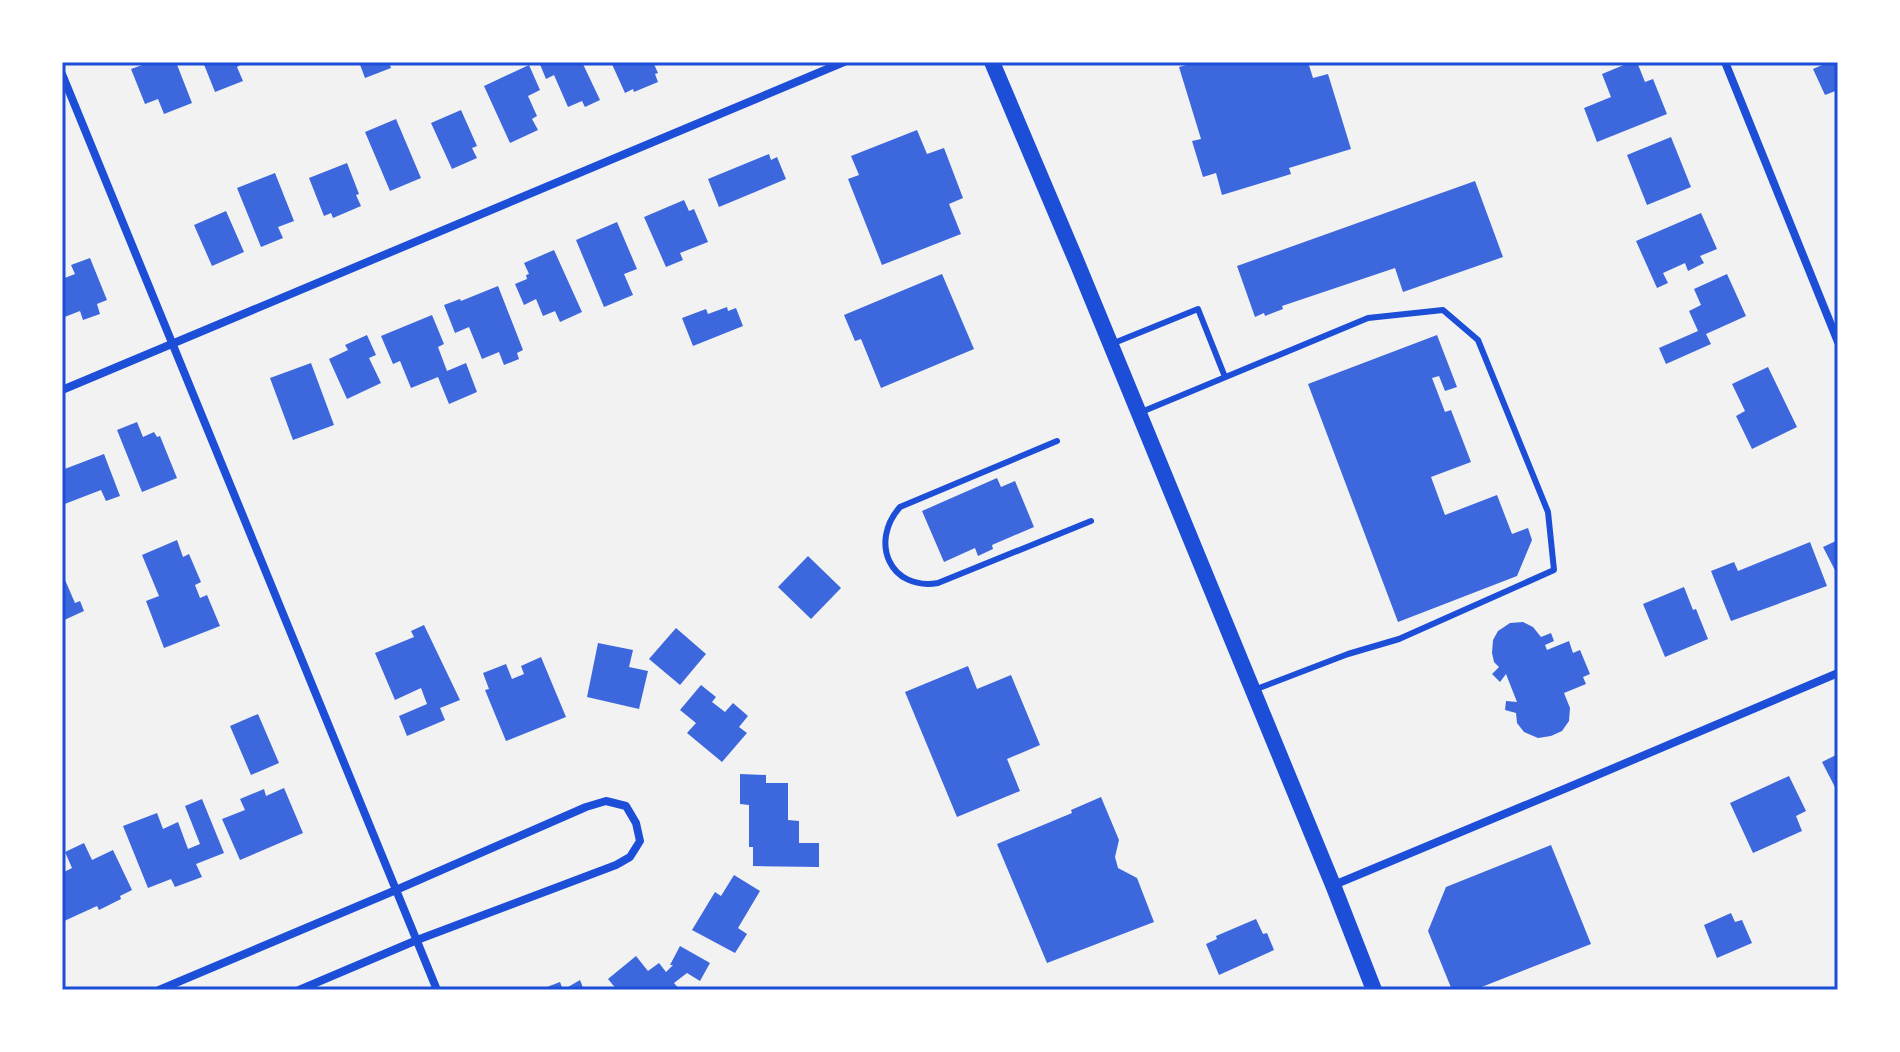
<svg xmlns="http://www.w3.org/2000/svg" width="1900" height="1052" viewBox="0 0 1900 1052" font-family="'Space Grotesk',sans-serif">
<rect width="100%" height="100%" fill="#f2f2f2"/>
<path fill="#3d67dc" d="M144 62H176L192 103 164 114 158 99 145 104 131 69 145 64Z
M203 62H239L240 65 237 67 243 81 215 92Z
M359 62H389L391 68 365 78Z
M539 62H582L600 100 585 107 582 101 568 107 554 75 546 79Z
M611 62H653L658 73 655 74 658 82 634 92 633 89 625 93Z
M1197 62H1308L1313 78 1328 74 1351 149 1289 168 1291 174 1222 195 1216 173 1203 177 1192 141 1201 139 1179 67Z
M1631 62H1637L1645 82 1653 79 1667 114 1597 142 1584 108 1611 97 1602 74Z
M1829 62H1838V90L1825 95 1813 69Z
M529 65 540 90 528 96 537 116 532 119 538 130 510 143 484 86Z
M461 110 477 146 472 148 477 158 452 169 431 123Z
M396 119 421 178 390 191 365 132Z
M917 130 927 154 944 148 963 198 949 204 961 234 882 265 848 179 859 175 851 156Z
M1671 137 1691 187 1647 205 1627 155Z
M769 154 771 160 777 157 786 179 719 207 708 179Z
M347 163 359 194 356 195 361 206 333 218 331 213 324 216 309 178Z
M275 173 294 221 278 227 283 238 261 247 237 188Z
M1475 181 1503 257 1403 292 1395 268 1282 306 1283 309 1265 316 1264 313 1255 317 1237 266Z
M684 200 689 211 694 209 708 242 680 253 683 260 666 267 644 217Z
M226 211 244 252 212 266 194 225Z
M1701 213 1717 249 1700 256 1704 263 1688 271 1685 263 1663 273 1668 283 1657 288 1636 241Z
M617 222 637 269 624 274 633 295 604 307 576 240Z
M554 250 582 312 560 322 555 311 543 316 536 299 524 305 515 284 527 279 526 275 529 274 524 263Z
M90 258 107 300 97 304 100 314 83 320 80 311 62 318V279L75 274 71 265Z
M942 274 974 349 881 388 861 339 855 341 844 315Z
M1727 274 1746 316 1706 334 1711 344 1666 364 1659 348 1698 331 1689 311 1701 305 1694 289Z
M498 286 523 350 517 353 519 359 504 365 499 352 482 359 469 327 455 333 444 305 460 299 461 301Z
M727 307 728 311 736 308 743 326 693 346 682 318 706 309 708 314Z
M432 315 444 344 438 347 447 371 466 363 477 392 449 404 438 377 411 388 400 361 393 364 381 336Z
M367 335 376 355 369 358 381 383 347 399 329 359 348 350 345 345Z
M1437 335 1457 387 1445 391 1439 376 1432 378 1445 412 1451 410 1471 462 1431 477 1445 515 1497 495 1512 534 1528 528 1532 540 1517 576 1398 622 1308 384Z
M311 363 334 425 293 440 270 378Z
M1768 367 1797 427 1752 449 1736 416 1745 411 1732 384Z
M137 422 143 437 154 432 157 437 160 436 177 478 142 492 117 430Z
M104 454 120 496 106 501 101 490 62 505V470Z
M997 478 1001 487 1015 481 1034 527 992 545 993 549 978 556 975 548 944 562 922 511Z
M177 540 183 557 189 554 201 582 195 585 200 598 207 595 220 626 164 648 146 601 159 596 142 555Z
M1838 540V576L1823 547Z
M1810 542 1827 586 1731 621 1711 571 1734 562 1738 571Z
M808 556 841 588 811 619 778 587Z
M62 573 75 603 80 601 84 611 62 621Z
M1684 587 1693 610 1696 609 1708 639 1665 657 1643 604Z
M1523 622 1533 627 1541 637 1551 633 1554 641 1545 645 1547 650 1569 641 1573 653 1580 650 1590 674 1583 677 1586 684 1564 693 1570 708 1569 721 1562 731 1551 736 1538 738 1524 732 1517 723 1516 713 1505 710 1506 701 1517 702 1506 674 1500 682 1492 674 1499 667 1494 662 1492 653 1493 640 1498 631 1510 623Z
M424 625 460 700 440 708 445 720 407 736 399 716 427 704 421 688 395 700 375 653 414 637 411 631Z
M676 628 706 654 680 685 649 659Z
M598 643 633 650 629 667 648 671 639 709 587 697Z
M541 657 566 717 506 741 485 690 489 689 483 673 506 664 512 679 524 674 521 666Z
M968 666 977 689 1011 675 1040 745 1007 759 1020 791 957 817 905 692Z
M701 685 716 697 712 702 725 712 733 703 748 716 739 727 747 733 722 762 687 733 696 723 680 710Z
M258 714 279 763 251 775 230 726Z
M1838 754V793L1822 762Z
M740 774 766 775V783H788V820L799 821V843H819V867L753 866V847H749V805L740 804Z
M1789 776 1806 811 1796 816 1802 831 1753 853 1730 803Z
M284 788 303 833 240 860 222 819 245 810 240 799 264 789 266 796Z
M1101 797 1119 840 1115 857 1118 868 1137 878 1154 922 1047 963 997 844 1072 813 1071 810Z
M202 799 224 853 196 864 202 877 175 887 171 879 148 888 123 826 157 813 163 829 178 822 188 849 200 844 185 806Z
M84 843 92 860 113 850 132 890 120 896 121 899 99 910 97 906 62 922V873L72 868 65 852Z
M1551 845 1591 944 1474 990H1452L1428 931 1446 887Z
M734 875 760 891 738 928 747 934 735 953 692 930 715 892 721 896Z
M1731 913 1735 922 1742 920 1752 943 1717 958 1704 925Z
M1256 919 1263 934 1267 933 1274 950 1219 975 1206 944 1217 939 1216 936Z
M680 946 710 963 700 981 687 973 674 983 680 990H617L608 979 636 956 648 971 659 963 666 972 673 965H670Z
M580 980 584 990H548L547 987 560 982 563 990Z"/>
<g fill="none" stroke-linecap="round" stroke-linejoin="round">
<path stroke="#1d4ed8" stroke-width="6" d="M1114 343 1198 309 1225 377
M1139 413 1368 318 1443 310 1478 340 1548 512 1554 570 1399 639 1348 654 1254 690
M1057 441 900 507C869 542 890 591 938 583L1091 521"/>
<path stroke="#1d4ed8" stroke-width="8" d="M1725 62 1838 342
M62 74 437 990
M62 390 844 62
M1334 885 1569 787 1838 673
M159 990 396 890 586 807 606 801 626 806 636 823 640 841 630 857 616 865 417 940 299 990"/>
<path stroke="#1d4ed8" stroke-width="16" d="M992 62 1078 265 1333 885 1374 990"/>
</g>
<rect width="1900" height="1052" fill="none" stroke="#ffffff" stroke-width="128"/>
<rect x="64" y="64" width="1772" height="924" fill="none" stroke="#1d4ed8" stroke-width="3"/>
</svg>
